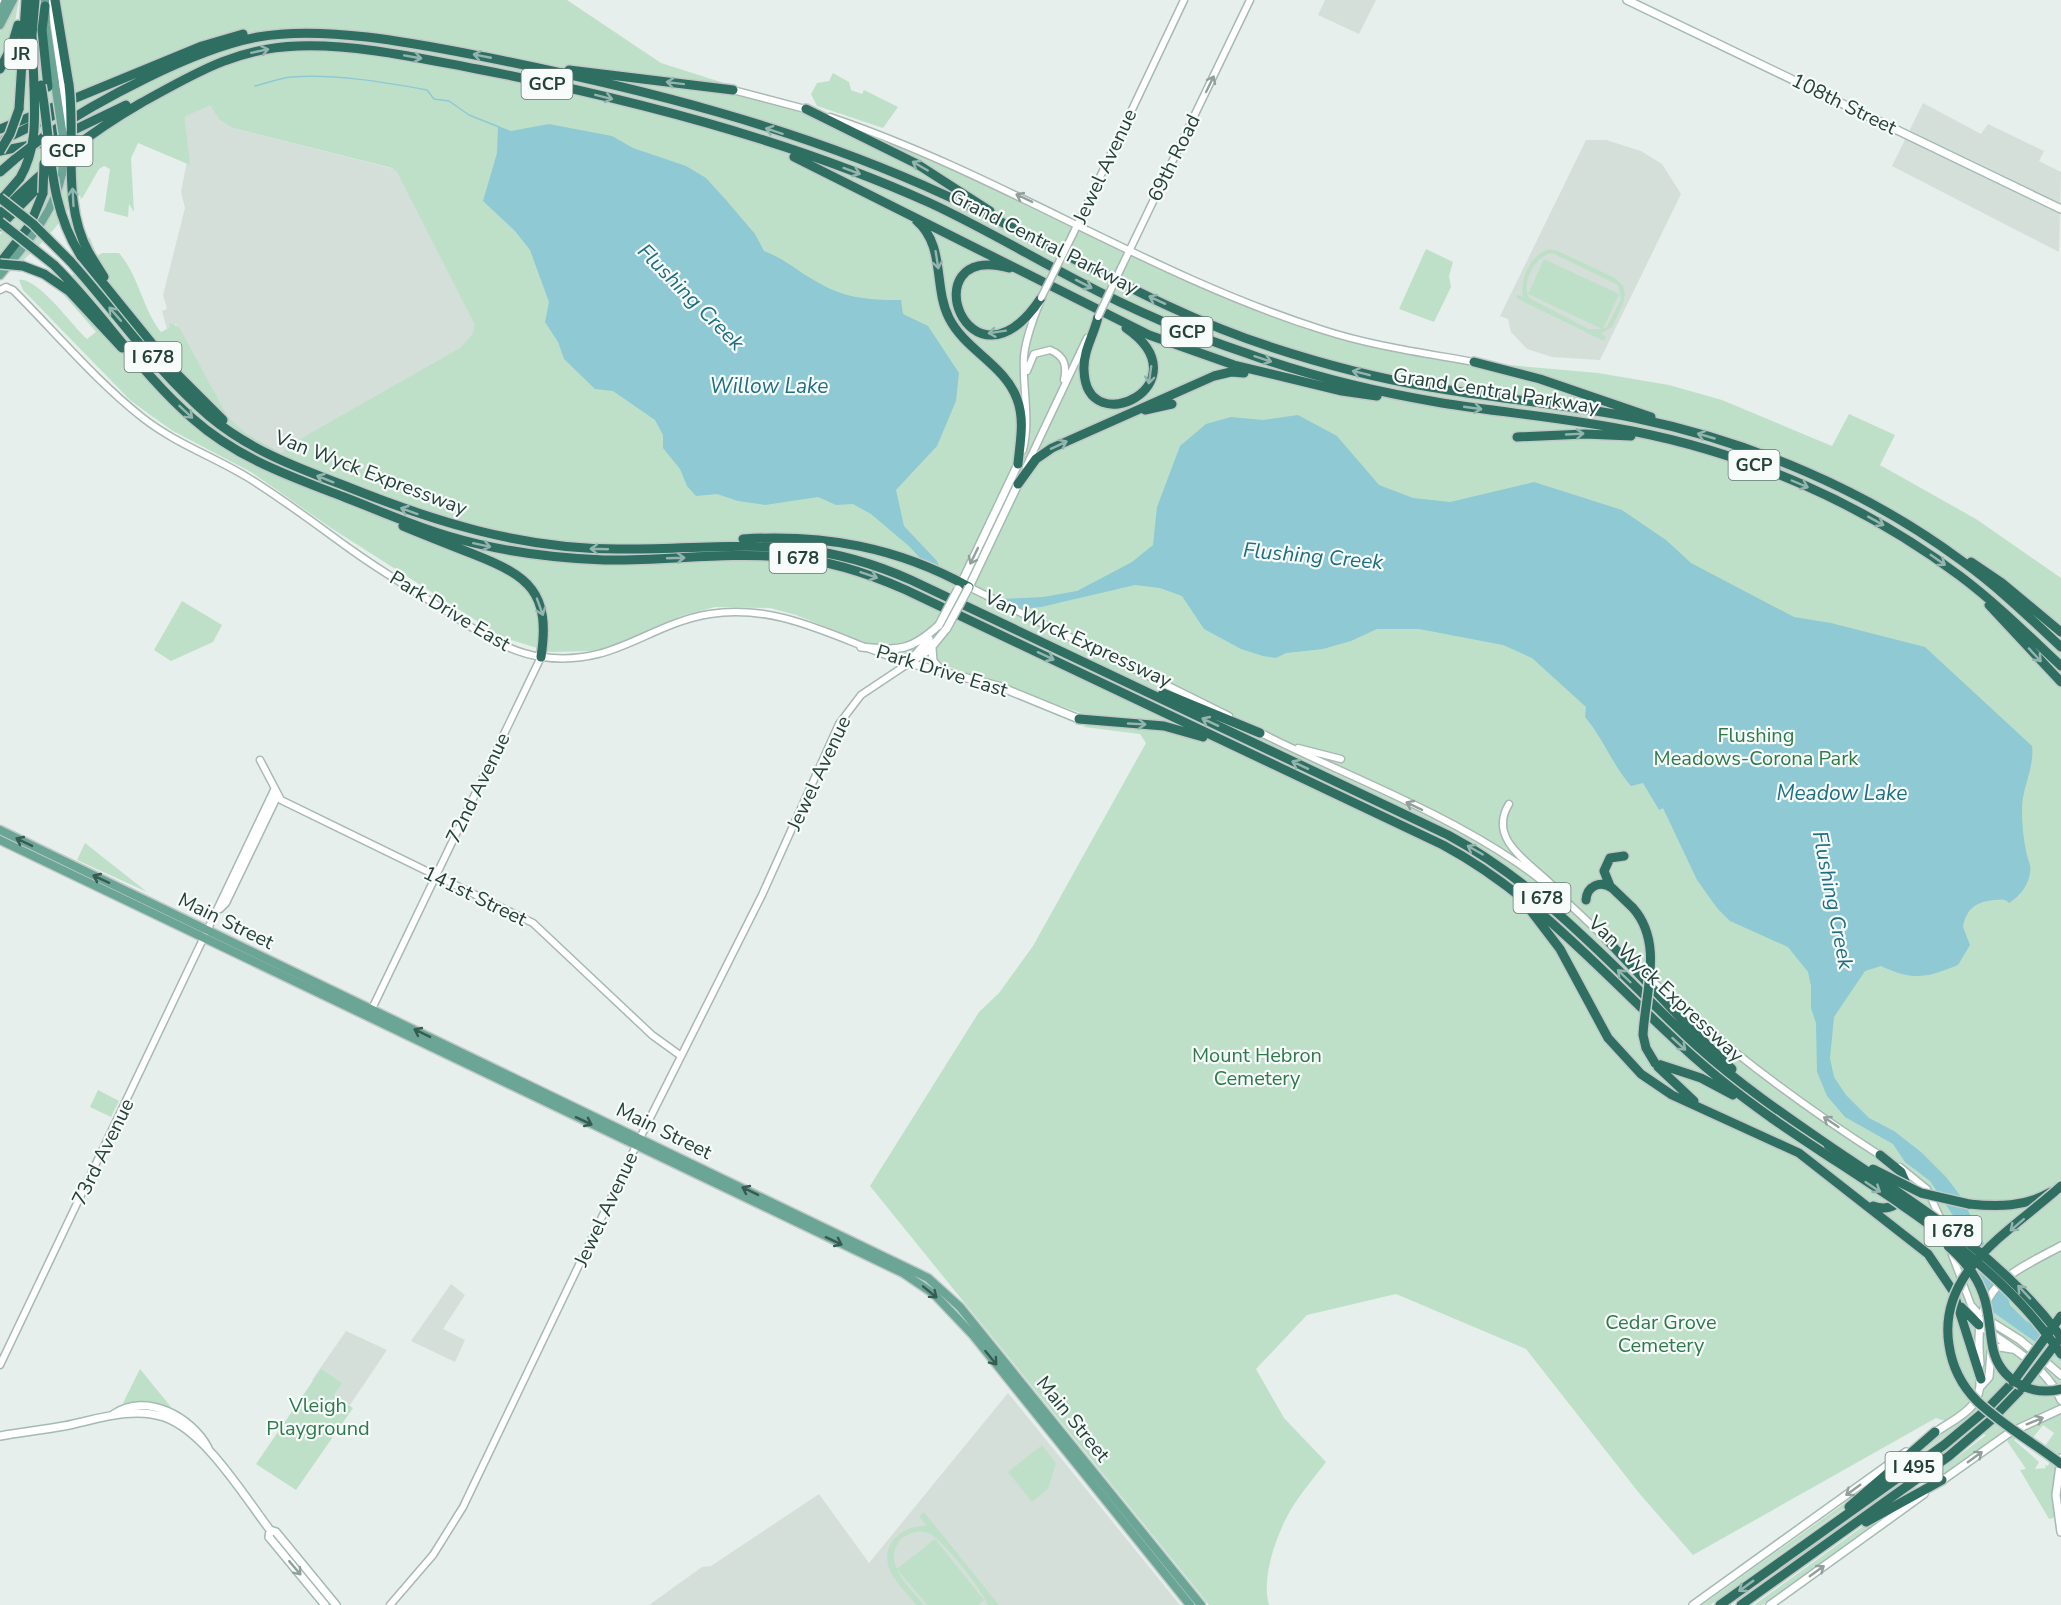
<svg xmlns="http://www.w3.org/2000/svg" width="2061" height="1605" viewBox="0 0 2061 1605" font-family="'Nunito Sans',sans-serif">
<rect width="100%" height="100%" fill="#e6efeb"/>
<path fill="#d4dfda" d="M1325 0H1376L1359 34 1318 15Z
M1923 103 1981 134 1988 124 2044 151 2039 161 2061 172 2059 252 1892 166Z
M211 104 233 128 398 170 483 329 467 349 286 447 282 453 246 433 228 417 176 324 167 329 162 311 167 309 163 295 185 208 181 192 186 166 187 163 190 164 179 120Z
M1586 140H1606L1641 151 1662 164 1681 194 1600 360 1552 357 1527 349 1511 332 1508 319 1500 316Z
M451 1284 465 1295 443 1329 465 1340 455 1362 411 1341Z
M346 1331 387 1350 350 1405 312 1380Z
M1008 1393 1180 1605H649L702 1567 711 1566 819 1494 869 1563Z"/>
<path fill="#bfe0c8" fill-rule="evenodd" d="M17 0H19L13 32 0 62V32Z
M33 0H567L661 63 803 108 863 131 957 170 1135 257 1323 330 1474 362 1598 373 1669 385 1722 400 1832 446 1849 414 1895 435 1880 465 1976 519 2061 578V1516L2049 1519 2020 1470 2026 1469 2007 1441 2010 1436 2045 1420 2040 1416 1908 1495 1986 1435 1959 1426 1893 1474 1954 1424 1936 1418 1693 1555 1639 1493 1526 1349 1396 1294 1307 1315 1256 1369 1284 1418 1326 1462C1314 1478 1300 1494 1290 1511 1276 1536 1261 1578 1269 1605H1209L870 1186 979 1012 999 993 1033 946 1146 743 1140 734 1084 727 1086 724 1081 713 941 664 867 643 796 615 770 608 715 607 681 616 616 645 591 651 550 652 502 637 331 528 251 472 173 431 153 417 130 400 23 290 19 280C38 277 72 326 87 339L96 332 57 287 96 257 85 236 90 238 97 256 102 253H119C139 276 142 308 161 332L169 328 170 323 179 327 228 417 246 433 282 453 286 447 460 348 472 335 475 325 397 172 392 168 233 128 219 119 210 105 185 117C184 120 190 157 190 165L138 143 131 158 134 212 129 204 128 217 104 211 110 169 104 166 99 169 83 197 79 200 81 197 77 194C63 225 34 251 9 273L55 211 47 202 44 208 42 207 0 258V235L33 182 25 178 0 195V178L9 169 0 165V65ZM2043 1425 2054 1433 2043 1449 2050 1461 2048 1466 2045 1465 2046 1468 2035 1469 2039 1462 2014 1440 2024 1435 2031 1440Z
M833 73 849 82 851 90 862 94 864 90 898 107 883 128 817 106 811 94 817 83 829 81Z
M1426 249 1453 262 1449 276 1451 287 1434 322 1399 309Z
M1549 249 1558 251 1615 278 1623 286 1625 294 1623 304 1612 327 1601 334 1606 337 1604 341 1516 298 1517 295 1523 297C1519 280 1531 254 1549 249ZM1552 253 1618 285 1621 299 1607 327 1603 329 1619 294 1544 259 1528 294 1602 329H1589L1529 298C1521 283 1535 256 1552 253Z
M182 601 222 625 213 642 171 661 154 650Z
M85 843 147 892 77 860Z
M98 1090 119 1101 111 1117 90 1107Z
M140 1369 171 1407 145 1403H123Z
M321 1369 342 1383 334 1395 353 1408 296 1490 256 1464Z
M1042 1445 1056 1463 1048 1489 1032 1502 1008 1472Z
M1887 1473 1850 1504 1710 1605H1702Z
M1895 1509 1763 1605H1754L1862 1527Z
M924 1512 999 1605H988C983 1591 942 1538 928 1533 918 1530 909 1533 901 1539 881 1563 909 1586 924 1605H916C908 1594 896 1583 890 1571 879 1545 903 1524 927 1526L919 1516Z
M935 1539 984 1600 978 1605H927L897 1569Z"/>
<path fill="#8ec9d4" d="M549 124 612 136 633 148 686 166 706 178 726 200 755 234 764 251C783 258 795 269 812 279 842 298 866 300 901 300L903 314 928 326 959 373 956 401 937 446 896 490 904 526 937 561 941 570 1000 599 1043 597 1077 591 1132 562 1153 545 1157 507 1180 446 1206 424 1231 417 1263 420 1298 415 1337 436 1379 485 1413 498 1450 502 1534 482 1622 510 1666 540 1691 563 1794 617 1831 623 1925 647 2032 746C2035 766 2022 788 2022 809 2022 823 2023 837 2026 851 2027 858 2032 866 2030 873 2028 886 2020 896 2009 903 2004 898 2002 900 1995 900 1978 901 1966 908 1963 927L1970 945 1958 965C1925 978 1914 981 1881 966L1865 971 1834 1017 1830 1058 1834 1077 1846 1095 1869 1118 1894 1131 1921 1152 1947 1178 1962 1198 2005 1287 2010 1305 2026 1321 2061 1340V1360L1993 1312 1973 1255 1958 1223 1930 1181 1905 1162 1893 1144 1845 1117 1827 1096 1817 1072 1816 1023 1811 1008V986L1808 972 1788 947 1730 921 1717 908 1697 880 1663 808 1659 810 1643 783 1631 786C1612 764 1603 738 1585 717L1586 707 1532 658 1503 645 1419 629H1377L1351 641 1323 649 1286 653 1276 658 1263 656 1241 649 1204 629 1182 596 1160 588 1135 585 1041 607 1006 610 934 574 910 547 871 514 853 504 836 505 818 497 765 505 738 501 717 494 696 496 687 486 680 469 663 448V435L655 420 613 391 595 389 564 359 558 342 545 322 549 302 530 250 515 231 483 201 497 153 498 126 511 131Z"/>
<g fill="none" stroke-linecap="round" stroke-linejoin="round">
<path stroke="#8ec9d4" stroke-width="1.5" d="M255 86C267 83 280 78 292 77 336 74 384 82 427 90L434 99 449 101 469 115 499 127
M2054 1354 2061 1360"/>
<g stroke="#a8b8b2" stroke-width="9">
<path id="tertiary" d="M733 90 809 110
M830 117C1000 174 1151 276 1323 330 1372 346 1424 353 1474 362
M1072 236 1184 0
M1121 268 1250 0
M0 290 6 287 13 290C56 333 96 381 143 418 175 443 212 456 247 477 283 499 318 526 353 551 381 571 411 589 440 607 472 627 504 652 542 657 614 667 647 624 710 614 781 602 844 643 909 663
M1027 371 1034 354 1050 350C1065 356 1067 366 1064 380
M1023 450C1031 419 1022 388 1024 356 1026 337 1033 319 1040 302
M1026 467 1087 338
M969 587 1229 716
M1259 732C1344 775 1436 808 1516 862 1549 884 1577 911 1606 939
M1298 748 1341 759
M260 760 281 800 533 923 652 1035 681 1056
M1509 804C1486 841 1533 864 1555 888
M220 909 226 903 277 797
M1649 978C1721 1045 1798 1103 1881 1156
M370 1013 541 657
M1900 1167 1927 1189 1942 1222
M1951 1252 1971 1305 1981 1316
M0 1365 274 790
M390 1605 433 1555 463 1507 636 1146 762 895 839 724 861 695 909 663"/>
</g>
<g stroke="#a4bbb3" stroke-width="10">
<path id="secondary" d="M51 0 63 87
M1627 0 2061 209
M0 2 1 0
M960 586 1018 464
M969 587 1018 484
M861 647C899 651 911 651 939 625
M932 648 933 661 942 671
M911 660 929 639
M909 663 998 686 1079 719
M909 663 929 650 947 628
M1988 1320 2020 1340 2061 1375
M1979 1325C2009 1346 2045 1365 2061 1400
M1980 1364C1973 1288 2001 1278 2061 1246
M1981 1386 1989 1377 1991 1352 2000 1347 2012 1349
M114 1414C146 1392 192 1417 208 1448
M1933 1434C1958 1416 1983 1410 1980 1375
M0 1436C21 1432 43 1430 64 1426 95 1420 132 1406 164 1417 205 1431 244 1496 270 1530L276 1532 336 1605
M2061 1458 2056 1495 2061 1532
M1940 1482 2009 1433 2061 1409
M270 1530 269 1537 325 1605
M1693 1605 1906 1452
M1770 1605 1924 1494"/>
</g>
<g stroke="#c2cac8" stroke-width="11">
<path id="primary" d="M45 0 46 25 56 90
M0 14 6 0
M0 25 13 0
M0 275C26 243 53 216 62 174
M0 830 928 1278 960 1307 1201 1605
M0 840 903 1273 934 1294 973 1335 1190 1605"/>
</g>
<g stroke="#c2cac8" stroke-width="12">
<path id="motorway" d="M55 0 69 85
M45 6 42 30 48 87
M0 69 11 48 18 25
M569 70 733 90
M34 86 32 35 35 0
M19 109 26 0
M806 109 917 164 990 211
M0 129 202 46 243 34
M42 138C97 101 193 49 258 37 326 25 418 44 485 57 641 88 800 128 945 195 1054 244 1156 310 1271 347 1323 364 1376 378 1430 387 1498 399 1567 404 1635 418 1752 442 1866 490 1962 561 1998 587 2029 617 2061 647
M5 139 52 116
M0 151 51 141 126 105
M794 157 1149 335 1234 365 1342 391 1377 396
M0 172 15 159
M0 201 20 178
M0 214C43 169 87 134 141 103 194 74 235 48 298 46 358 44 418 58 477 69 628 98 789 139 930 203 982 227 1030 256 1080 282 1133 310 1189 334 1246 353 1309 376 1376 392 1442 403 1505 413 1569 418 1632 431 1750 454 1864 504 1960 576 1996 603 2028 635 2061 666
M916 220C946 246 933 286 949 318 965 350 1005 365 1017 399 1025 420 1020 442 1018 464
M0 226 66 159
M89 253 104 277
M81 256 176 373 223 420
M70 261C116 312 156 371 209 416 248 449 295 467 343 485 432 521 520 549 618 549 730 550 802 531 911 580L1448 835C1545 887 1617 972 1697 1046 1738 1083 1783 1114 1828 1145
M0 263 30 225 43 193
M54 265C103 313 140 373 192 418 237 458 289 476 344 497 378 510 413 526 448 536 498 551 552 558 604 560 665 561 726 552 786 557 828 560 868 573 906 590L1443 845C1531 892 1598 968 1670 1035 1702 1066 1736 1093 1773 1119
M1009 268C909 241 969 406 1041 298
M44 274 69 291 122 348
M1098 317C1094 335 1083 351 1084 370 1086 444 1206 383 1126 328
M1474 362 1540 379 1651 417
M1145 410 1172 404
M1517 437 1585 434 1631 436
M1018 484 1036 459 1052 448 1214 376 1231 372 1244 373
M403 526C427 536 450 545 473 554 529 576 551 592 541 657
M743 539C824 534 897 547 969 587
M1971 562 2002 583 2061 632
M1989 605 2061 682
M1163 693 1260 733
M1079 719 1164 726 1203 737
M1624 856 1610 858 1604 871 1610 886 1633 908
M1586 900C1587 886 1600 880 1612 888
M1528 907 1560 949 1608 1038 1641 1074 1672 1095 1799 1153 1928 1254 1953 1291 1981 1379
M1605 938 1691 1029 1732 1069
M1655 1063 1701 1078 1733 1095
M1658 1067 1694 1101
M1969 1204C1998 1207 2025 1207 2051 1192
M1873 1206C1890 1212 1904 1203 1907 1186L1901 1172 1880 1155
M1961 1307 1979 1325
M1849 1507 1935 1432
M1866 1522 1942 1480
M1720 1605 1944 1445 1986 1410 2013 1382
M1741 1605 1949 1456 1990 1421 2022 1388"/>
</g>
<use href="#tertiary" stroke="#fff" stroke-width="6"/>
<use href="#secondary" stroke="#fff" stroke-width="7"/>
<use href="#primary" stroke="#6aa596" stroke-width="8"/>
<use href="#motorway" stroke="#2f6f62" stroke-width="9"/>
<g stroke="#a8b8b2" stroke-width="9" stroke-linecap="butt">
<path id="tertiary-bridge" d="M1041 298 1072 236
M1098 317 1121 268"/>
</g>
<g stroke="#a4bbb3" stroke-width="10" stroke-linecap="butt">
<path id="secondary-bridge" d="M63 87 65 128
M939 625 958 589
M947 628 969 587"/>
</g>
<g stroke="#c2cac8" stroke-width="11" stroke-linecap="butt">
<path id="primary-bridge" d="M56 90 64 143 62 174"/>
</g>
<g stroke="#c2cac8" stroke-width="12" stroke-linecap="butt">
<path id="motorway-bridge" d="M41 85C52 145 47 203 81 256
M69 85C76 140 61 203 89 253
M0 151 10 134 19 109
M15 159 41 139
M20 178C37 148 35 119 34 86
M43 193 44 163
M0 198 33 224 70 261
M0 222 54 265
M0 264 23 266 44 274
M1633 908C1664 943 1645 993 1643 1035L1646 1048 1655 1063
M1773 1119C1873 1189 1991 1250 2061 1354
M1828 1145C1912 1202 2000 1254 2061 1337
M1873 1169 1921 1193 1969 1204
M2061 1186C2014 1229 1937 1270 1949 1345 1952 1366 1962 1386 1977 1401 2002 1425 2034 1443 2061 1464
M1948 1246C1963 1259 1976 1274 1983 1294 1990 1312 1989 1331 1993 1349 2000 1380 2031 1397 2061 1389
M2013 1382 2061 1316
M2022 1388 2057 1342"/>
</g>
<use href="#tertiary-bridge" stroke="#fff" stroke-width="6"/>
<use href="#secondary-bridge" stroke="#fff" stroke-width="7"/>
<use href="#primary-bridge" stroke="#6aa596" stroke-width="8"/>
<use href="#motorway-bridge" stroke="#2f6f62" stroke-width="9"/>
</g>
<defs><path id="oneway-shaft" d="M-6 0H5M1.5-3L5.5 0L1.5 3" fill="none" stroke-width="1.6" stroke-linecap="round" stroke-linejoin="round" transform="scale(1.5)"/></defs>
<g stroke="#93b5ae">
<use href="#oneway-shaft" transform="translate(260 51) rotate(-12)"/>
<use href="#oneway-shaft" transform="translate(482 56) rotate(-169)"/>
<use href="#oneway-shaft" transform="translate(413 57) rotate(10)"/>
<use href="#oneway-shaft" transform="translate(675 83) rotate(-173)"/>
<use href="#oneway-shaft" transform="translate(604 97) rotate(14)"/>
<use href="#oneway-shaft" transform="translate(774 131) rotate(-162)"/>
<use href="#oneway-shaft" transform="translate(920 166) rotate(-150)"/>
<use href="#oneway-shaft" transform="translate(852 171) rotate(20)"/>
<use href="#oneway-shaft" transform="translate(73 197) rotate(-93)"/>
<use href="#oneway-shaft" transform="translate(937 260) rotate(81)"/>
<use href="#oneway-shaft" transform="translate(1084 284) rotate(27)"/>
<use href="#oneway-shaft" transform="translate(1157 300) rotate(-155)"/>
<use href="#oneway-shaft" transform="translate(115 314) rotate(-131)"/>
<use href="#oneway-shaft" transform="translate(997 332) rotate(171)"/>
<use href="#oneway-shaft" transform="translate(1263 359) rotate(18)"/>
<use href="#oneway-shaft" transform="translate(1361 373) rotate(-166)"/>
<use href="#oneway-shaft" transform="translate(1150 375) rotate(98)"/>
<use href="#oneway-shaft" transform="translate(1473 408) rotate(8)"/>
<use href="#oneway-shaft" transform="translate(186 412) rotate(43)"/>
<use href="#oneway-shaft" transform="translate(1575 434) rotate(-3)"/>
<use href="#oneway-shaft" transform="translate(1706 436) rotate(-164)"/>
<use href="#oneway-shaft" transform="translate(1059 445) rotate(-25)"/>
<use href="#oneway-shaft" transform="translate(325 479) rotate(-158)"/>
<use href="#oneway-shaft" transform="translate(1800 484) rotate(23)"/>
<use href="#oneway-shaft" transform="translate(409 511) rotate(-160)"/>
<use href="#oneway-shaft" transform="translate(1876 521) rotate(29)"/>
<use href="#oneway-shaft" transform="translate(482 545) rotate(12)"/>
<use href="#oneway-shaft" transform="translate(599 549) rotate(-178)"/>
<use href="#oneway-shaft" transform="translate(676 558) rotate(-2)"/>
<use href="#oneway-shaft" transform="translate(1938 560) rotate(35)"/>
<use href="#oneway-shaft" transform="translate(869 575) rotate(19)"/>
<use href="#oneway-shaft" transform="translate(540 607) rotate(70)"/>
<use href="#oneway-shaft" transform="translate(2035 655) rotate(47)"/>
<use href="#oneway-shaft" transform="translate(1046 656) rotate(25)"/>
<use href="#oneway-shaft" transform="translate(1210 722) rotate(-155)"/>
<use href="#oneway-shaft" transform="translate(1137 724) rotate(3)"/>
<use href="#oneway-shaft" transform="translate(1300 765) rotate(-155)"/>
<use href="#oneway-shaft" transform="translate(1475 850) rotate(-150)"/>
<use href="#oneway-shaft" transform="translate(1624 976) rotate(-136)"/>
<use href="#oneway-shaft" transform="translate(1679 1044) rotate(42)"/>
<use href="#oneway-shaft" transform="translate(1873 1187) rotate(34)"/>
<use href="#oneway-shaft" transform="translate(2017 1225) rotate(139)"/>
<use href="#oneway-shaft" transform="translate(2024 1292) rotate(-133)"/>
<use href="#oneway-shaft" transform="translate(1746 1586) rotate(144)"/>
</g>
<g stroke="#92a09c">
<use href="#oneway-shaft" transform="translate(1210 84) rotate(-64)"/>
<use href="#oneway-shaft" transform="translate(1024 198) rotate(-154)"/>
<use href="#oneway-shaft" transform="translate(974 556) rotate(116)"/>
<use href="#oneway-shaft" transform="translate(1414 806) rotate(-154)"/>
<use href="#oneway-shaft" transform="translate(1831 1122) rotate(-146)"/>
<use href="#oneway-shaft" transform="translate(2035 1421) rotate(-22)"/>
<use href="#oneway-shaft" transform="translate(1975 1457) rotate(-36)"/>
<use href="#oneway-shaft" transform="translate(1853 1490) rotate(144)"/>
<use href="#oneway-shaft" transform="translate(295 1568) rotate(50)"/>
<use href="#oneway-shaft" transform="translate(1817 1571) rotate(-36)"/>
</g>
<g stroke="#365b51">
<use href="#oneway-shaft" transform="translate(24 842) rotate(-154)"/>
<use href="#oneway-shaft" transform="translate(101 879) rotate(-155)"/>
<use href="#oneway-shaft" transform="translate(422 1033) rotate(-154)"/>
<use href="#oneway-shaft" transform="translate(584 1121) rotate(25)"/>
<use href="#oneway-shaft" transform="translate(750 1191) rotate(-154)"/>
<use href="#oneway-shaft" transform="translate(834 1241) rotate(25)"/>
<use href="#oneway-shaft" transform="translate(930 1292) rotate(39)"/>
<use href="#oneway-shaft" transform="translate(991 1358) rotate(51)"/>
</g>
<g text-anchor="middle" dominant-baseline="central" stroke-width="4.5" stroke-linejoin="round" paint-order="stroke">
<g fill="#f7fbf9" stroke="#637a73" stroke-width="1.5">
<rect x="4.5" y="39" width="33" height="30" rx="4.5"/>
<rect x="521.5" y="69" width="51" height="30" rx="4.5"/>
<rect x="41.5" y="136" width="51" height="30" rx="4.5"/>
<rect x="1161.5" y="317" width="51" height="30" rx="4.5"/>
<rect x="124.5" y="342" width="57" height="30" rx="4.5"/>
<rect x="1728.5" y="450" width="51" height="30" rx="4.5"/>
<rect x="769.5" y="543" width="57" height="30" rx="4.5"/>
<rect x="1513.5" y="883" width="57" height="30" rx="4.5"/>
<rect x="1924.5" y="1216" width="57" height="30" rx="4.5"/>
<rect x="1885.5" y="1452" width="57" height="30" rx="4.5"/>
</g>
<g font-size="18" font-weight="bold" fill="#24423a">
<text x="21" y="54">JR</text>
<text x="547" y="84">GCP</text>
<text x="67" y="151">GCP</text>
<text x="1187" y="332">GCP</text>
<text x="153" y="357">I 678</text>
<text x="1754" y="465">GCP</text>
<text x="798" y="558">I 678</text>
<text x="1542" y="898">I 678</text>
<text x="1953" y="1231">I 678</text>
<text x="1914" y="1467">I 495</text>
</g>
<g font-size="20" fill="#24423a" stroke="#f7fbf9">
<text transform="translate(1844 104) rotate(26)">108th Street</text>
<text transform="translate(1174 158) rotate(-64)">69th Road</text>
<text transform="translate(1105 166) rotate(-65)">Jewel Avenue</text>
<text transform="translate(1044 242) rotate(27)">Grand Central Parkway</text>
<text transform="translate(1496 391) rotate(9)">Grand Central Parkway</text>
<text transform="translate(371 473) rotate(21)">Van Wyck Expressway</text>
<text transform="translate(450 611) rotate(31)">Park Drive East</text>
<text transform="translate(1078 639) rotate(25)">Van Wyck Expressway</text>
<text transform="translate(942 671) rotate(17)">Park Drive East</text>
<text transform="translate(819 773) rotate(-65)">Jewel Avenue</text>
<text transform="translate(478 788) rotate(-64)">72nd Avenue</text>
<text transform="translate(475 896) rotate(26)">141st Street</text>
<text transform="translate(226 921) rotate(26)">Main Street</text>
<text transform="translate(1666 989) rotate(43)">Van Wyck Expressway</text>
<text transform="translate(664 1131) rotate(26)">Main Street</text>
<text transform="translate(103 1152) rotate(-64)">73rd Avenue</text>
<text transform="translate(606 1209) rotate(-65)">Jewel Avenue</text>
<text transform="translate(1073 1419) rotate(51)">Main Street</text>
</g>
<g font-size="20" fill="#2d7a4b" stroke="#f7fbf9">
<text x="1756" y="735">Flushing<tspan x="1756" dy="23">Meadows-Corona Park</tspan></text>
<text x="1257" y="1055">Mount Hebron<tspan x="1257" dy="23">Cemetery</tspan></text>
<text x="1661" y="1322">Cedar Grove<tspan x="1661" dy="23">Cemetery</tspan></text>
<text x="318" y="1405">Vleigh<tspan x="318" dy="23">Playground</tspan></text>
</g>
<g font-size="21" font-style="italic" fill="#1c6f80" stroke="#f7fbf9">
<text transform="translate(691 297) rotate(45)">Flushing Creek</text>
<text x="769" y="386">Willow Lake</text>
<text transform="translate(1313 556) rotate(5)">Flushing Creek</text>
<text x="1842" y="793">Meadow Lake</text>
<text transform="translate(1833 900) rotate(79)">Flushing Creek</text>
</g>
</g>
</svg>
